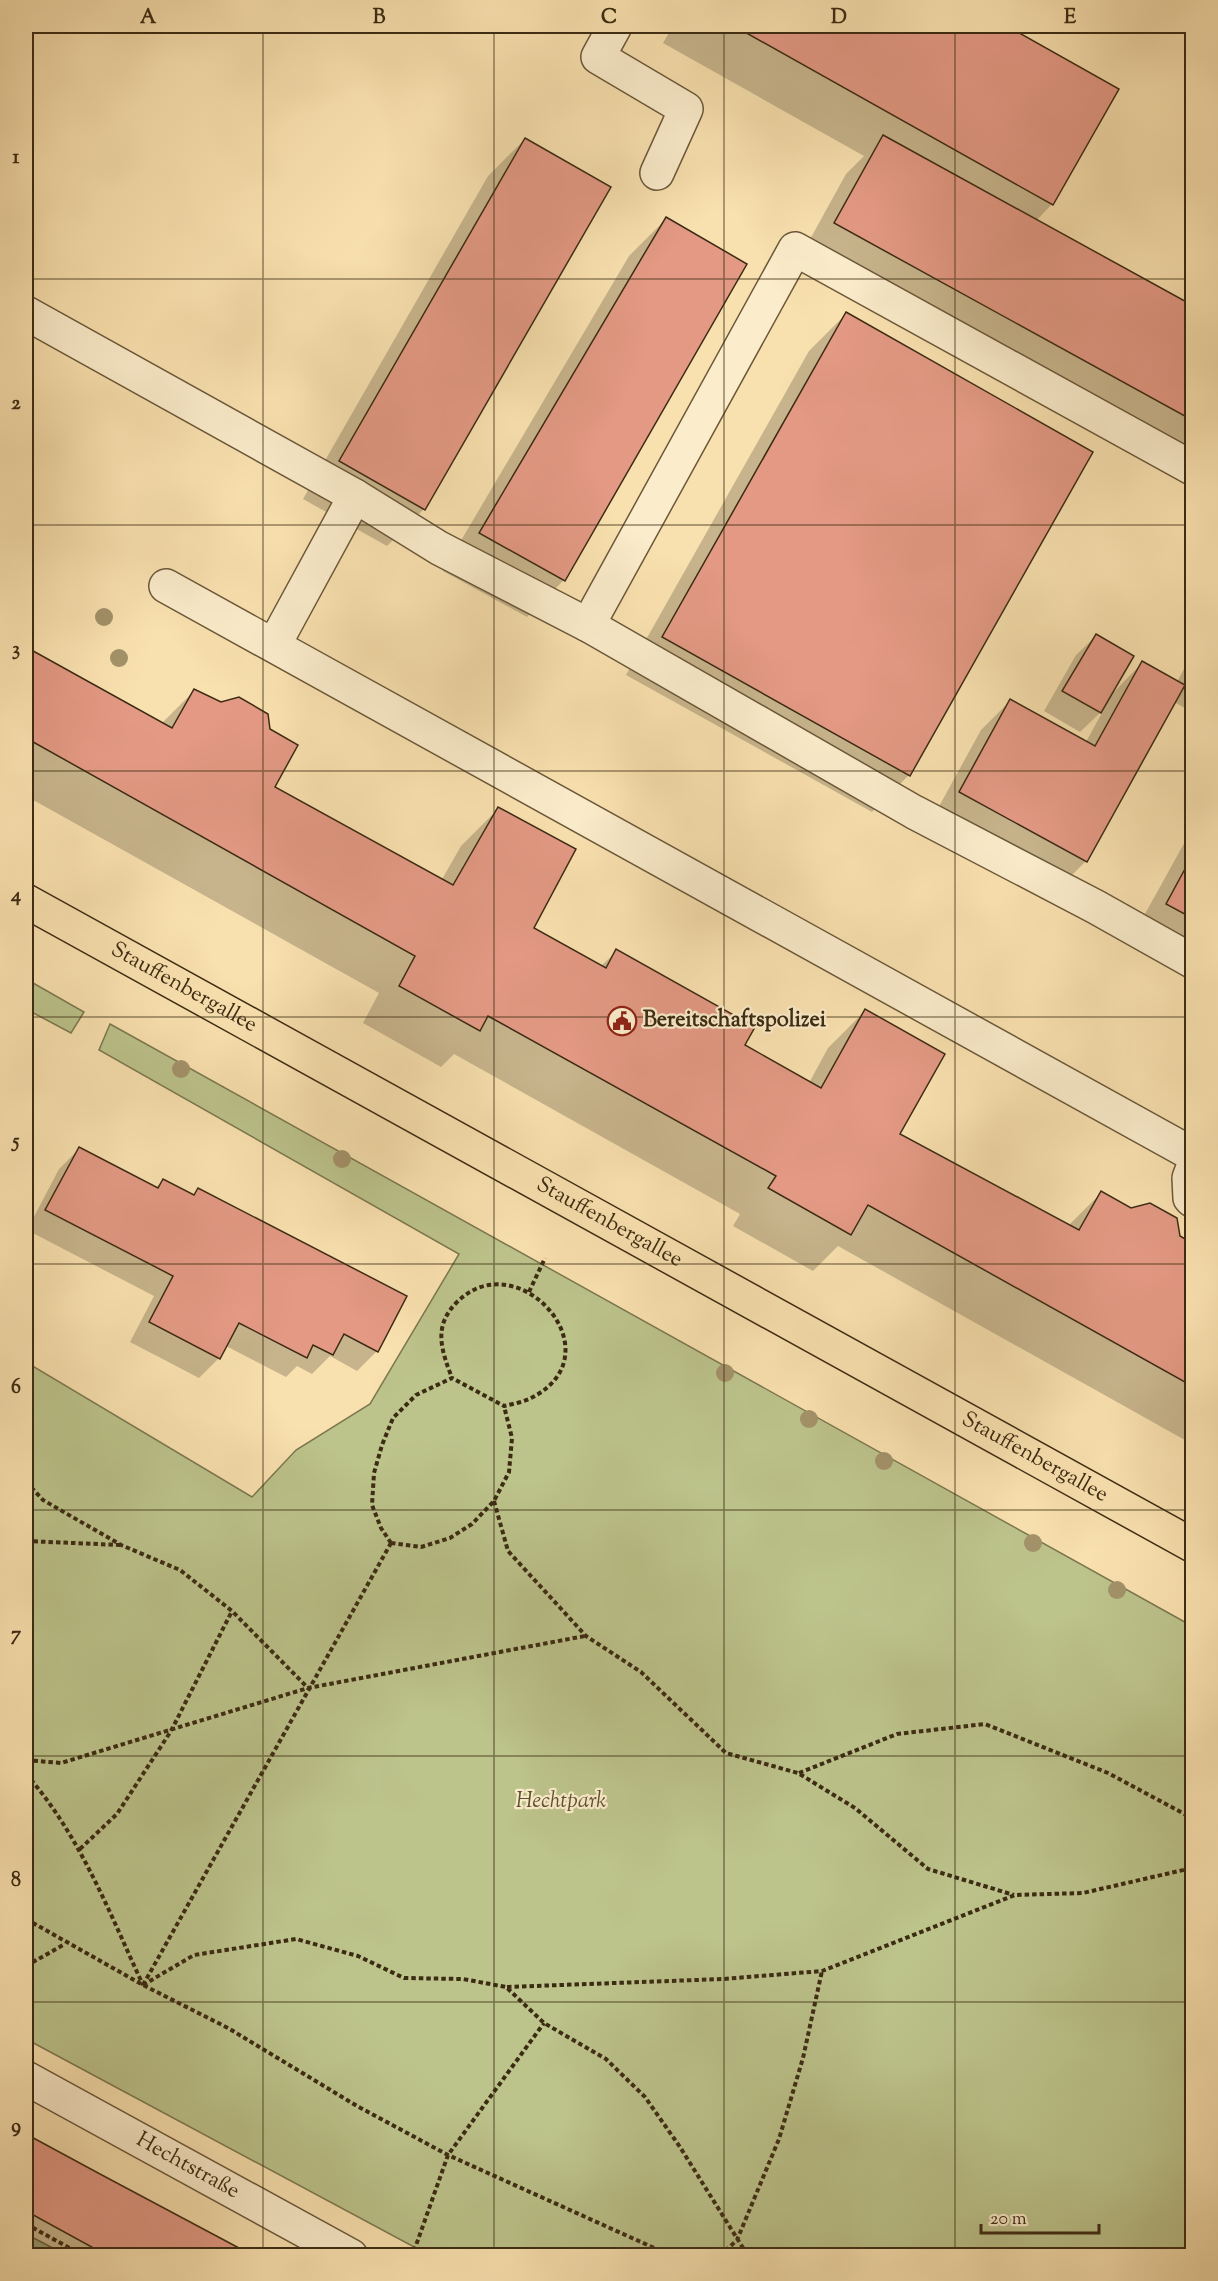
<svg xmlns="http://www.w3.org/2000/svg" width="1218" height="2281" viewBox="0 0 1218 2281" font-family="'Sorts Mill Goudy',serif">
<rect width="100%" height="100%" fill="#f9e1af"/>
<filter id="stains"><feTurbulence type="fractalNoise" baseFrequency=".00333" numOctaves="4"/><feColorMatrix values="0 0 0 0 .2 0 0 0 0 .09 0 0 0 0 .02 0 0 0 .5 -.17"/></filter>
<radialGradient id="worn" r=".72"><stop offset=".6" stop-color="#630" stop-opacity="0"/><stop offset="1" stop-color="#630" stop-opacity=".3"/></radialGradient>
<path fill="#bcc38b" stroke="#7c774f" stroke-width="1.5" d="M26 979 84 1012 71 1033 26 1009Z
M110 1024 1192 1626V2255H429L26 2039V1362L252 1497 296 1450 370 1404 459 1254 99 1050Z
M26 2234 66 2255H26Z"/>
<path fill="#0003" d="M673 26H1004L1117 89 1052 204 1036 221 1192 306V477L798 261 846 174 864 156 663 43Z
M525 139 424 509 387 546 303 499 488 176Z
M666 219 564 580 527 617 443 571 629 256Z
M846 314 909 775 872 812 626 675 809 351Z
M1096 636 1112 694 1142 663 1177 682 1192 654V712L1174 702 1086 861 1057 890 931 821 981 730 1010 701 1086 742 1104 709 1080 732 1044 711 1076 655Z
M26 649 161 724 194 691 273 787 441 881 461 846 498 809 531 928 600 967 617 951 743 1046 809 1083 828 1048 865 1011 898 1135 1068 1226 1101 1193 1192 1245V1277L1184 1292 1192 1297V1444L838 1246 813 1271 733 1226 740 1214 454 1054 441 1067 363 1023 379 993 26 796Z
M1192 829V976L1130 941Z
M79 1149 155 1188 163 1181 193 1196 199 1190 377 1351 357 1371 330 1356 312 1374 297 1366 286 1377 226 1346 219 1358 199 1378 130 1342 154 1296 27 1230 59 1169Z
M26 2135 251 2256H26Z"/>
<path fill="#e39984" stroke="#3c2b13" stroke-width="1.5" d="M734 26H1007L1119 89 1053 205Z
M883 135 1192 305V420L834 223Z
M525 138 611 187 425 510 339 461Z
M666 217 747 264 565 581 479 533Z
M846 312 1093 452 910 776 662 637Z
M1096 634 1134 656 1101 713 1062 691Z
M26 647 172 728 194 689 221 702 239 697 268 714 270 729 298 745 275 787 453 885 498 807 576 849 534 928 606 968 616 949 755 1027 745 1045 821 1088 865 1009 945 1054 900 1134 1079 1230 1101 1191 1131 1208 1150 1203 1177 1218 1180 1236 1192 1243V1280L1186 1292 1192 1295V1386L868 1205 851 1235 768 1188 776 1176 488 1016 480 1031 399 986 415 956 26 738Z
M1142 661 1185 685 1087 862 959 792 1010 699 1095 746Z
M1192 856V918L1166 904Z
M79 1147 158 1188 163 1179 194 1195 198 1188 407 1296 378 1352 344 1334 333 1355 313 1345 307 1358 239 1323 220 1359 149 1322 173 1276 45 1210Z
M26 2134 100 2174 254 2256H108L26 2211Z"/>
<g fill="none" stroke-linecap="round" stroke-linejoin="round">
<g stroke="#6b583a" stroke-width="36">
<g id="minor">
<path d="M615 26 598 57 686 109 657 173"/>
<path d="M26 313 355 496 439 548 588 625 914 812 1096 907 1192 961"/>
<path d="M166 586 1192 1154"/>
<path d="M588 625 795 249 1192 468"/>
<path d="M274 645 355 496"/>
<path d="M1192 1170 1189 1178 1190 1198 1192 1200"/>
<path id="s1" d="M26 2078 351 2256"/>
</g>
</g>
<g stroke="#3c2b13" stroke-width="36">
<g id="major">
<path id="s2" d="M26 901 1192 1545"/>
</g>
</g>
<path stroke="#3c2b13" stroke-width="4" stroke-dasharray="4.5 3" stroke-linecap="butt" d="M529 1292 545 1258
M26 1482 43 1500 121 1545 180 1570 232 1611 308 1688 585 1636
M494 1501 508 1551 586 1636 641 1672 726 1753 798 1773 855 1808 928 1869 1014 1895
M26 1541 120 1545
M391 1543 381 1528 372 1505 374 1473 382 1445 393 1418 416 1395 452 1378 504 1406C513 1404 523 1402 531 1398 619 1354 518 1241 457 1302 433 1326 441 1349 452 1378
M391 1543 421 1547 450 1538 472 1524 494 1501 509 1472 512 1438 504 1406
M26 1760 61 1763 308 1688
M799 1773 897 1734 985 1724 1108 1773 1192 1818
M26 1774C80 1835 109 1912 143 1985
M80 1849 117 1814 171 1731 232 1611
M26 1919 143 1985 228 2028 357 2106 448 2155 672 2256
M26 1966 65 1944
M143 1985 194 1955 296 1939 358 1956 404 1978 463 1979 506 1987 544 2023 606 2059 645 2097 680 2147 748 2256
M143 1985 391 1543
M507 1987 723 1979 822 1971 1015 1895 1083 1893 1192 1868
M26 2224 84 2256
M414 2251 448 2155 544 2023
M720 2256 737 2240 779 2139 803 2058 822 1971"/>
<use href="#minor" stroke="#fbeccb" stroke-width="33"/>
<use href="#major" stroke="#f9e1af" stroke-width="33"/>
</g>
<g fill="#a3926a">
<circle cx="104" cy="617" r="9"/>
<circle cx="119" cy="658" r="9"/>
<circle cx="181" cy="1069" r="9"/>
<circle cx="342" cy="1159" r="9"/>
<circle cx="725" cy="1373" r="9"/>
<circle cx="809" cy="1419" r="9"/>
<circle cx="884" cy="1461" r="9"/>
<circle cx="1033" cy="1543" r="9"/>
<circle cx="1117" cy="1590" r="9"/>
</g>
<path fill="none" stroke="#3c2b13" stroke-width="1.5" stroke-opacity="0.55" d="M263 26V2256M494 26V2256M724 26V2256M955 26V2256M26 279H1192M26 525H1192M26 771H1192M26 1017H1192M26 1264H1192M26 1510H1192M26 1756H1192M26 2002H1192"/>
<defs>
<g id="civic-ring" transform="scale(1.5)"><circle r="9.5" fill="#fbeccb" stroke="#8f2418" stroke-width="1.5"/><path d="M-.6-6.5H3V-4.5H.6V-3L4-1V1h2V6H-6V1h2V-1L-.6-3ZM-1.2 2.5V6h2.4V2.5Z" fill="#8f2418"/></g>
</defs>
<g fill-rule="evenodd">
<use href="#civic-ring" x="622" y="1021"/>
</g>
<g text-anchor="middle" dominant-baseline="central" stroke-width="4.5" stroke-linejoin="round" paint-order="stroke">
<g font-size="22" fill="#3c2b13" stroke="#fbeccb">
<text stroke="none"><textPath href="#s2" startOffset="180">Stauffenbergallee</textPath></text>
<text stroke="none"><textPath href="#s2" startOffset="666">Stauffenbergallee</textPath></text>
<text stroke="none"><textPath href="#s2" startOffset="1152">Stauffenbergallee</textPath></text>
<text stroke="none"><textPath href="#s1" startOffset="184">Hechtstraße</textPath></text>
</g>
<g font-size="22" font-weight="bold" fill="#3c2b13" stroke="#fbeccb" text-anchor="start">
<text x="643" y="1021">Bereitschaftspolizei</text>
</g>
<g font-size="22" font-style="italic" fill="#5c5131" stroke="#fbeccb">
<text x="561" y="1802">Hechtpark</text>
</g>
</g>
<rect width="1218" height="2281" fill="none" stroke="#f9e1af" stroke-width="66"/>
<path d="M981 2224v9h118v-9" fill="none" stroke="#3c2b13" stroke-width="3"/>
<text x="990" y="2224" font-size="18" fill="#3c2b13" stroke="#fbeccb" stroke-width="4.5" paint-order="stroke">20 m</text>
<rect x="33" y="33" width="1152" height="2215" fill="none" stroke="#3c2b13" stroke-width="2"/>
<g font-size="20" text-anchor="middle" font-weight="bold" fill="#3c2b13">
<text x="148" y="23">A</text>
<text x="379" y="23">B</text>
<text x="609" y="23">C</text>
<text x="839" y="23">D</text>
<text x="1070" y="23">E</text>
<text x="16" y="163">1</text>
<text x="16" y="409">2</text>
<text x="16" y="655">3</text>
<text x="16" y="901">4</text>
<text x="16" y="1147">5</text>
<text x="16" y="1393">6</text>
<text x="16" y="1640">7</text>
<text x="16" y="1886">8</text>
<text x="16" y="2132">9</text>
</g>
<rect width="100%" height="100%" filter="url(#stains)"/>
<rect width="100%" height="100%" fill="url(#worn)"/>
</svg>
